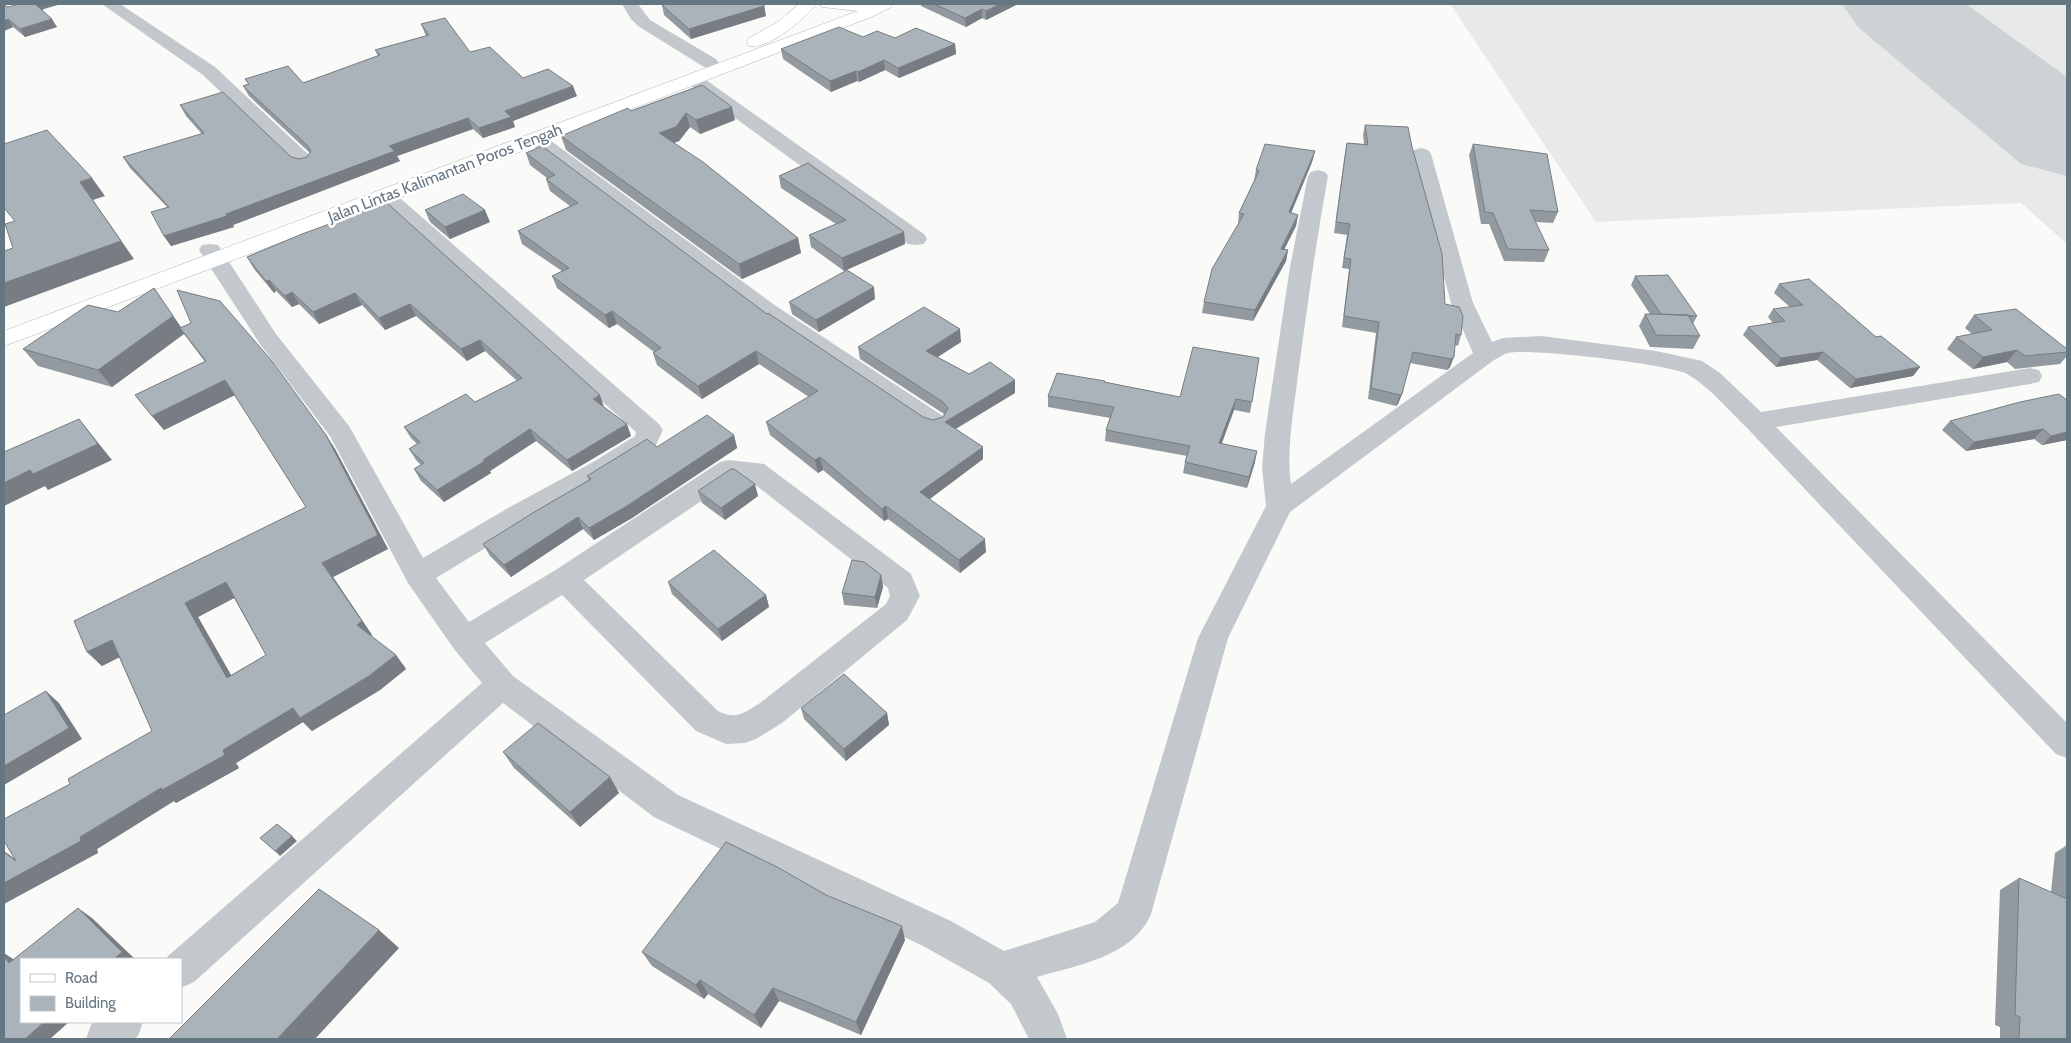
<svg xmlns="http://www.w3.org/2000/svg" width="2071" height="1043" viewBox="0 0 2071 1043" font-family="Cabin,sans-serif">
<rect width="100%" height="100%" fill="#fafaf8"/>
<path fill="#e8e9e9" d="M1450 4H2067V244L2021 203 1596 222Z"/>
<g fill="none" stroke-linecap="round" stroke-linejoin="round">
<path fill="#ced2d4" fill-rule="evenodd" d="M1842 4H1966L2067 77V176L2021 164 1858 27Z"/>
<g stroke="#b5babe" stroke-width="1">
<path id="primary" d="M799 4H816C805 19 768 50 749 46L747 42 749 38 778 22Z
M820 4H893L891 7 871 17 444 181 4 346V331L858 11 822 7Z"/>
</g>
<path fill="#c3c8cc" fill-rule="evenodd" d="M102 4H120L215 67 312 158 315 162 312 166 305 168 298 166 203 75Z
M622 4H638L650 20 716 59 719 63 716 67 710 68 704 67 638 26 631 19Z
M693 74 699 75 924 234 927 239 924 244 916 245 908 244 687 83 684 79 687 75Z
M536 133 543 135 776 306 943 416 947 422 943 428 934 431 925 428 760 316 529 143 526 139 529 135Z
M1421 148 1428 150 1431 154 1473 303 1492 342 1503 338 1542 336 1656 351 1693 359 1702 361 1720 373 1761 412 2030 368 2039 370 2042 376 2039 382 2030 384 1776 427 2067 723V758L2056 754 1747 428C1728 410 1710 387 1687 374 1668 364 1529 348 1508 353 1503 354 1499 358 1494 360L1290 512 1228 638 1151 914C1133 957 1077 965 1037 977L1058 1014 1067 1039H1029L1011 1004 989 983 925 947 654 817 503 703 194 982 181 988V959H166L168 956 482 683 454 649 408 583 330 436 260 344 199 250 202 245 210 244 218 245 276 334 349 426 423 558 508 508 595 461 635 436 636 432 379 200 376 196 379 192 386 190 393 192 659 424 663 430 655 447 613 475 528 522 436 578 469 622 554 571 720 462 729 460 764 464 911 574 920 596 907 620 782 723 756 739 745 743 726 744 696 731 562 595 485 643 513 676 678 795 951 921 1004 951 1095 922 1118 903 1198 638 1266 506 1262 467 1265 433 1290 267 1308 176 1311 172 1318 170 1325 172 1328 176C1316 242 1307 308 1298 375 1294 411 1286 448 1291 484L1473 353 1451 303 1411 154 1414 150ZM734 479 749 480 888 588 890 596 886 604 760 703C744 713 737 720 718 711L584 580Z
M95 1022H143L138 1036 134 1039H86L91 1025Z"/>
<use href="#primary" fill="#fff" fill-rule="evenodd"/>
</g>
<path fill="#929a9f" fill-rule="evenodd" d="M921 4H1018L986 20 982 18 966 27 921 6Z
M662 5 766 16 691 39 664 15Z
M8 7 44 9 42 10 57 27 25 37 13 27 4 31Z
M421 24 470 52 523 78 577 96 513 121 515 127 483 138 473 129 397 156 400 161 233 225 234 227 171 246 164 236 167 207 130 168 123 157 202 134 186 116 180 105 291 157 299 159 307 157 310 153 249 96 243 86 248 84 245 79 303 83 378 56 375 50 426 36Z
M863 37 895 38 955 44 956 54 899 78 885 70 859 82 857 81 831 92 783 59 781 49Z
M702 85 735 120 700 134 690 127 679 141 674 143 798 238 801 253 742 279 566 150 561 136Z
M1365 125 1445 304 1461 335 1458 346 1455 345 1450 367 1447 370 1410 363 1402 394 1398 404 1396 406 1368 399 1376 333 1342 327 1349 269 1342 268 1347 235 1334 233 1345 153 1347 143 1364 144 1363 135Z
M1473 144 1558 212 1553 223 1535 222 1549 250 1544 262 1504 261 1489 224H1481L1469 155Z
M1315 151 1312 162 1291 213 1298 215 1296 226 1284 249 1288 250 1286 261 1253 321 1202 313 1204 302 1238 224 1239 213 1254 181 1256 170Z
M526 153 767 314 923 417 933 420 943 417 944 414 860 359 858 347 961 342 937 357 969 374 1015 393 956 429 983 447V459L929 499 986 552 960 573 888 519 884 521 823 470 818 473 770 435 766 422 809 397 759 364 702 399 657 365 653 353 654 352 617 324 609 328 557 288 552 276 562 271 522 244 518 231 570 206 550 191 546 179 547 178 530 165Z
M779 176 904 232 905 244 844 271 811 247 809 235 836 224 781 188Z
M425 210 490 222 450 239 430 222Z
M302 234 604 407 631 436 572 471 536 441 490 471 491 473 444 502 421 481 414 469 421 465 416 460 409 449 417 444 411 438 404 427 475 402 517 381 485 351 467 361 416 316 385 330 362 305 319 324 299 304 292 307 276 291 274 293 254 269 247 257Z
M1635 276 1697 316 1693 324 1700 336 1693 349 1650 347 1639 326 1645 314H1650L1631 285Z
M1779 284 1876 337 1920 367 1913 376 1850 388 1817 360 1776 367 1743 335 1748 327 1773 323 1768 317 1773 309 1790 307 1774 293Z
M154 288 181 328 326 435 335 449 388 549 333 577 372 635 371 636 396 655 406 669 380 690 312 731 303 722 236 763 239 768 176 803 174 801 97 849 98 853 15 859 70 784 152 731 119 657 102 666 87 652 306 507 235 395 164 430 135 395 205 362 184 334 112 387 38 366 23 349 118 312ZM234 598 266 655 231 675 198 617Z
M875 299 819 332 792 314 789 302Z
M1974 315 2067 349V356L2060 364 2015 369 2007 362 1973 369 1947 349 1956 337 1972 334 1965 328Z
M1259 358 1250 413 1234 410 1222 443 1255 462 1247 488 1183 473 1185 462 1187 456 1105 441 1106 430 1110 418 1048 407V396L1105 382 1180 397Z
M2067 400V440L2042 445 2034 439 1966 451 1942 430 1950 421Z
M734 435 737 448 632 518 594 540 583 529 511 577 490 556 483 544 589 480 587 476 657 447Z
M698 491 758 496 725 520 702 503Z
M881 575 883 587 877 608 844 605 842 593Z
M668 582 766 595 769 607 722 641 672 594Z
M801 708 887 713 889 725 846 761 804 719Z
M503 752 610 777 619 793 580 827 514 768Z
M2067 845V1039H2000V1027L1995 1025 2000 890 2019 878 2051 892 2055 853Z
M905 940 861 1035 779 1001 761 1028 708 994 704 999 652 966 642 952Z"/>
<path fill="#777d82" d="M35 4H61L44 9 40 12Z
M764 4 766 16 691 39 689 29Z
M1000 4H1018L986 20V11Z
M982 9V18L966 27 965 18Z
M8 19 13 27 4 31V21Z
M52 19 57 27 25 37 20 29Z
M955 44 956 54 899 78 898 68Z
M884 60 885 70 859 82 858 72Z
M856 71 857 81 831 92 830 81Z
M573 86 577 96 513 121 515 127 483 138 479 128 505 111Z
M732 107 735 120 700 134 696 120Z
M686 113 690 127 679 141 663 147 659 133Z
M468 118 473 129 397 156 400 161 233 225 234 227 171 246 164 236 226 214 389 146Z
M1315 151 1312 162 1287 223 1289 212Z
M92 178 105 196 93 200 134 259 4 307V283L80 182Z
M485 210 490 222 450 239 445 227Z
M1298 215 1296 226 1279 260 1281 249Z
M904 232 905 244 844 271 842 258Z
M798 238 801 253 742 279 739 264Z
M1288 250 1286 261 1253 321 1255 310Z
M269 280 276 291 274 293 266 281Z
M874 287 875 299 819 332 816 320Z
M154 288 185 333 112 387 98 370Z
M292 292 299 304 292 307 285 296Z
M355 293 362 305 319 324 313 312Z
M410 304 416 316 385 330 379 318Z
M612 311 617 324 609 328 605 315Z
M960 329 961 342 927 364 926 351Z
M480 340 485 351 467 361 461 349Z
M2017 350 2007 362 1973 369 1983 357Z
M756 351 759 364 702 399 698 386Z
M1823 352 1817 360 1776 367 1781 358Z
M1454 357 1450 367 1447 370 1451 359Z
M1920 367 1913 376 1850 388 1856 379Z
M225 380 235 395 164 430 152 416Z
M1015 380V393L946 434 945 422Z
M1402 394 1398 404 1396 406 1400 395Z
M600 395 604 407 593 399Z
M1236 399 1234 410 1218 453 1219 443Z
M79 419 112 460 48 490 45 486 4 506V483Z
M627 424 631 436 572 471 567 460Z
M530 429 536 441 490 471 491 473 444 502 437 490Z
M2043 429 2034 439 1966 451 1974 442Z
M2067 432V440L2042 445 2051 436Z
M326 435 335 449 388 549 333 577 372 635 367 639 357 625 322 563Z
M734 435 737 448 632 518 594 540 589 528Z
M983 447V459L922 505 920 492Z
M1257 451 1255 462 1247 488 1249 477Z
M820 457 823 470 818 473 815 460Z
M755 484 758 496 725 520 721 508Z
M886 506 888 519 884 521 882 509Z
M578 517 583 529 511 577 504 565Z
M985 539 986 552 960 573 959 560Z
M881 575 883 587 877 608 875 597Z
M226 582 238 596 198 617 240 691 227 678 185 603Z
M766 595 769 607 722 641 718 629Z
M112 640 126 654 102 666 87 652Z
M396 655 406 669 380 690 312 731 303 722 236 763 239 768 176 803 174 801 97 849 98 853 4 904V851L29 869 223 750 293 708Z
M46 691 59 703 82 739 4 785V766Z
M887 713 889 725 846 761 844 749Z
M610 777 619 793 580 827 570 812Z
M292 836 297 841 280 856 275 851Z
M78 908 92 918 135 959H114Z
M902 926 905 940 861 1035 856 1022Z
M379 930 399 948 315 1039H277Z
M4 953 13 959 21 968 9 963 4 957Z
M700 980 708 994 704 999 696 985Z
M773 988 779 1001 761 1028 754 1015Z
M44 1022H69L50 1039H25Z"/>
<path fill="#aab3b9" stroke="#777d82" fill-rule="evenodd" d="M17 4H35L52 19 20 29 8 19 4 21V5L8 7 16 5Z
M666 4H764V6L689 29 662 5Z
M934 4H1000L986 11 982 9 965 18Z
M445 18 470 52 490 47 523 78 548 69 573 86 505 111 511 117 479 128 468 118 389 146 395 151 226 214 227 216 164 236 151 212 169 207 123 157 204 133 180 105 223 92 291 157 299 159 307 157 311 151 308 146 243 86 249 84 245 79 288 66 303 83 380 55 375 50 429 35 421 24Z
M839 27 863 37 877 31 895 38 916 28 955 44 898 68 884 60 858 72 856 71 830 81 781 49Z
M702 85 732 107 696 120 686 113 676 127 659 133 703 162 798 238 739 264 561 136 628 108 631 111Z
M1365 125 1408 127 1412 147 1442 254 1445 304 1459 307 1463 316 1461 335 1456 334 1454 357 1451 359 1413 352 1402 394 1400 395 1371 388 1379 322 1344 316 1351 259 1344 258 1350 224 1336 222 1347 143 1368 145Z
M47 130 92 178 80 182 121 241 4 283V251L13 248 5 224 15 221 4 208V144Z
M1265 144 1315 151 1289 212 1298 215 1281 249 1288 250 1255 310 1204 302 1212 269 1244 214 1239 213 1259 171 1256 170Z
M1473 144 1547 154 1558 212 1530 210 1549 250 1508 249 1493 213 1485 212Z
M542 146 767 314 768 313 923 417 933 420 943 417 948 408 943 402 858 347 924 307 960 329 926 351 969 374 990 362 1015 380 945 422 983 447 920 492 985 539 959 560 886 506 882 509 820 457 815 460 766 422 818 391 756 351 698 386 653 353 661 348 612 311 605 315 552 276 569 268 518 231 578 203 546 179 555 175 526 153Z
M808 163 904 232 842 258 809 235 846 220 779 176Z
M463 194 485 210 445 227 425 210Z
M387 203 600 395 593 399 627 424 567 460 530 429 483 460 485 461 437 490 414 469 424 463 409 449 420 442 404 427 466 394 475 402 522 378 480 340 461 349 410 304 379 318 355 293 313 312 292 292 285 296 269 280 266 281 247 257 302 234Z
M847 270 874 287 816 320 789 302Z
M1668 275 1697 316 1661 314 1635 276Z
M1809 279 1876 337 1881 336 1920 367 1856 379 1823 352 1781 358 1748 327 1785 321 1773 309 1803 305 1779 284Z
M154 288 173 316 98 370 23 349 88 305 118 312Z
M177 290 220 301 272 361 326 435 378 535 322 563 362 621 357 625 396 655 369 676 300 718 293 708 223 750 225 755 162 790 161 788 80 837 81 841 4 883V852L16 861 4 841V819L70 784 68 779 152 731 112 640 87 652 74 621 306 507 225 380 152 416 135 395 206 361 180 328 191 323ZM226 582 266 655 227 678 185 603Z
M2016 309 2067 349V352L2025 356 2017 350 1983 357 1956 337 1992 330 1974 315Z
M1645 314 1688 315 1700 336 1656 335Z
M1193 347 1259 358 1252 402 1236 399 1219 443 1257 451 1249 477 1185 462 1190 446 1106 430 1114 407 1048 396 1057 373 1105 381 1104 382 1180 397Z
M2059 394 2067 400V432L2051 436 2043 429 1974 442 1950 421 2020 402Z
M707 415 734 435 627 506 589 528 578 517 504 565 483 544 536 511 591 479 587 476 647 439 657 447Z
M79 419 98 444 33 474 30 470 4 483V452Z
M731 469H734L755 484 721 508 698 491Z
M714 550 766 595 718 629 668 582Z
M852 560 864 562 881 575 875 597 842 593Z
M844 674 887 713 844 749 801 708Z
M46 691 69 728 4 766V715Z
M538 723 610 777 570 812 503 752Z
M277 824 292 836 275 851 260 838Z
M726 842 779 868 826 895 902 926 856 1022 773 988 754 1015 700 980 696 985 642 952Z
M2019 878 2067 899V1039H2019L2020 1017 2015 1015Z
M319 889 379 930 277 1039H169Z
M78 908 122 952 114 959H21V1022H44L25 1039H4V957L9 963Z"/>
<g text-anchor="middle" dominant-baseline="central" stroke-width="5" stroke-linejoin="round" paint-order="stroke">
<g font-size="16" fill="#657683" stroke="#fff">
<text transform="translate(445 173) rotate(-21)">Jalan Lintas Kalimantan Poros Tengah</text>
</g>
</g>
<rect width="2071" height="1043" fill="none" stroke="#657683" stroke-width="10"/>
<rect x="20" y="958" width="162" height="65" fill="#ffffff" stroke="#c1c8cd"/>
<rect x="30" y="974" width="25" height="8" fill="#ffffff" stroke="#c1c8cd"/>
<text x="65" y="983" font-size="15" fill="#657683">Road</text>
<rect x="30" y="996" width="25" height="15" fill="#aab3b9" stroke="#c1c8cd"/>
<text x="65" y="1008" font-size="15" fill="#657683">Building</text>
</svg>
